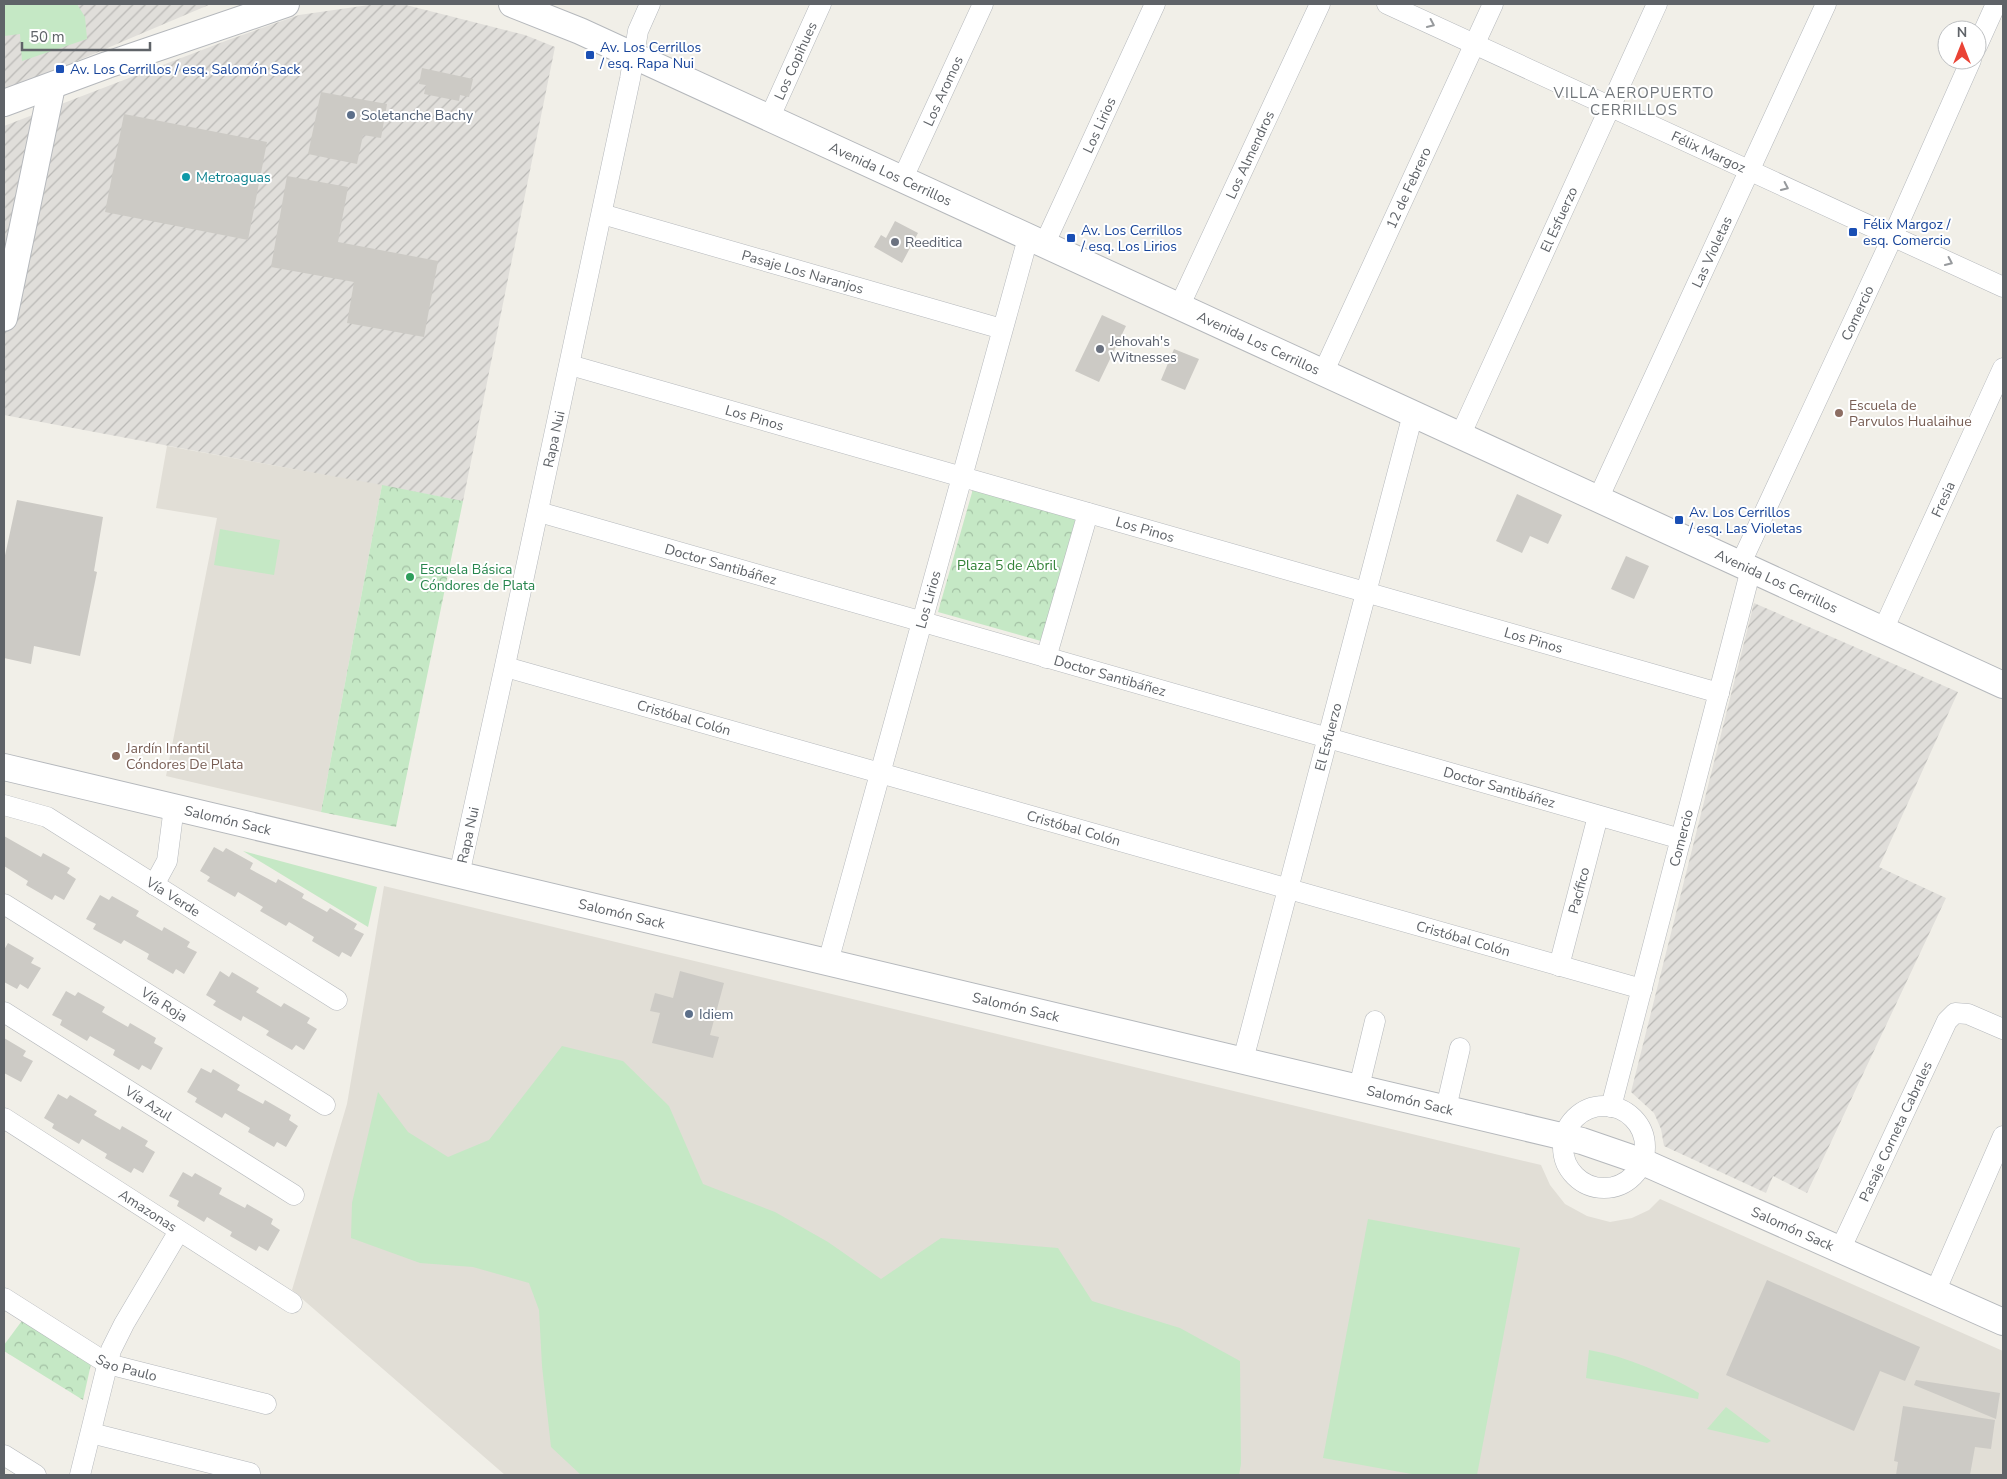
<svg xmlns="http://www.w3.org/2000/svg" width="2007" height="1479" viewBox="0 0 2007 1479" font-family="'Nunito Sans',sans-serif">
<defs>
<pattern id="industrial-furrows" width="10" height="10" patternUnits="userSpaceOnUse" patternTransform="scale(1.25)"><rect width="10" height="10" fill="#e0deda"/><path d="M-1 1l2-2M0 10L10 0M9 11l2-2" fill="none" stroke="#b9b8b5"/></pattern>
<pattern id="park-crowns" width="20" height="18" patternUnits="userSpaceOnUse" patternTransform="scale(1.25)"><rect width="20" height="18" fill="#c5e8c5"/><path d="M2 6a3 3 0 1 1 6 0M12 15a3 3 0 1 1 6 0" fill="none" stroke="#a3c0a4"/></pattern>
</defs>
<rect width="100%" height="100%" fill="#f1efe8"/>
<path fill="url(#industrial-furrows)" d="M4 4H211L4 92Z
M376 4H402L525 35 555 47 463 501 4 415V126L228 40 299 15Z
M1754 603 1958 692 1879 867 1946 898 1807 1193 1773 1176 1766 1193 1664 1146 1661 1129 1654 1113 1631 1092Z"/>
<path fill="#e1ded6" d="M167 446 382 485 321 812 166 776 217 518 156 508Z
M384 886 1541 1165 1550 1185 1565 1204 1587 1216 1610 1222 1632 1218 1649 1210 1660 1199 2003 1351V1475H505L292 1290 347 1104Z"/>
<path fill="#c5e8c5" d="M4 4H77L85 17 87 39 22 61 20 34 4 36Z
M220 529 280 540 274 575 214 565Z
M243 851 377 887 368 927Z
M562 1046 623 1061 669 1106 703 1184 775 1212 828 1242 881 1279 941 1238 1058 1248 1092 1301 1180 1328 1240 1361 1241 1464 1239 1475H581L551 1447 542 1366 539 1310 529 1283 473 1267 420 1263 351 1238 352 1203 378 1092 408 1132 448 1157 489 1140Z
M1368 1219 1520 1248 1477 1475H1417L1323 1458Z
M1589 1350C1628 1357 1665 1373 1699 1393L1698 1399 1586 1378Z
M1726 1407 1771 1441 1767 1443 1707 1429Z"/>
<path fill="url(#park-crowns)" d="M382 485 463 501 396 827 321 812Z
M973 489 1076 518 1041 641 938 612Z
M24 1318 91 1364 83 1400 4 1351V1345Z"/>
<path fill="#cccac5" d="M422 68 473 79 469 97 460 95 459 101 424 94 426 85 419 84Z
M321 92 387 104 381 138 363 135 357 164 308 154Z
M124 114 267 142 248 240 105 212Z
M287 176 348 187 338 242 438 261 424 337 347 323 354 282 271 267Z
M895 221 918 233 902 263 874 247 881 235 886 238Z
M1102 315 1126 326 1099 382 1075 371Z
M1174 349 1199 359 1185 390 1161 380Z
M1517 494 1562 515 1548 544 1530 536 1522 553 1496 541Z
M17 500 103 517 94 571 97 572 80 656 34 646 31 664 4 658V560Z
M1626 556 1649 566 1634 599 1611 589Z
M4 836 41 857 43 853 70 868 67 873 76 879 64 900 55 895 52 900 26 885 28 881 4 866Z
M214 847 223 852 226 848 253 863 250 869 276 883 278 879 304 894 302 898 327 912 330 908 357 924 354 929 364 934 351 957 342 952 339 957 312 941 314 937 289 922 286 926 260 911 263 907 238 892 235 897 207 881 210 877 200 871Z
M100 895 109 900 112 896 139 911 136 916 162 931 164 927 190 942 187 947 197 952 184 974 176 969 173 974 147 959 149 954 124 940 121 944 93 929 96 924 86 919Z
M8 943 34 958 31 963 41 968 28 989 20 984 17 989 4 982V950Z
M220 971 229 977 232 972 259 988 256 992 281 1007 284 1003 310 1018 307 1023 317 1029 304 1050 296 1045 292 1050 266 1035 269 1031 243 1016 241 1021 213 1005 216 1001 206 995Z
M680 971 724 983 710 1035 719 1037 713 1058 652 1043 660 1013 650 1011 655 993 673 998Z
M66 991 75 996 78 992 105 1007 102 1012 128 1027 130 1023 156 1038 154 1043 163 1048 151 1070 142 1065 139 1070 113 1055 115 1050 90 1036 87 1041 60 1025 62 1020 52 1015Z
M4 1038 26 1051 23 1056 33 1061 21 1082 4 1073Z
M201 1068 211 1073 213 1069 240 1085 237 1090 263 1104 265 1100 291 1115 289 1120 298 1126 286 1147 277 1142 274 1147 248 1132 250 1128 225 1113 222 1118 195 1102 197 1098 187 1092Z
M58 1094 67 1099 70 1095 97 1111 94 1115 120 1130 122 1126 148 1141 145 1146 155 1152 143 1173 134 1168 131 1173 105 1158 107 1154 82 1139 79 1144 52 1128 54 1124 44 1118Z
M183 1172 192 1177 195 1173 222 1188 219 1194 245 1208 247 1204 273 1219 271 1224 280 1230 268 1251 259 1246 256 1251 230 1236 232 1232 207 1217 204 1222 177 1206 179 1201 169 1196Z
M1767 1280 1920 1347 1905 1381 1880 1371 1854 1431 1726 1375Z
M1916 1380 2000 1393 1996 1419 1914 1385Z
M1903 1406 1995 1420 1991 1449 1975 1447 1970 1475H1896L1898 1462 1894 1461Z"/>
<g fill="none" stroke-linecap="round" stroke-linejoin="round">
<g stroke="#b5b8bc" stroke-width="21">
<g id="minor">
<path id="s1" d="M1387 4 2003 287"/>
<path d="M1977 46 1996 4"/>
<path id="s2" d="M769 119 821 4"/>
<path id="s3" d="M902 180 983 4"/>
<path id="s4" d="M602 214 1002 329"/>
<path id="s5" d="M1044 245 1155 4"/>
<path id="s6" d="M1179 307 1320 4"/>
<path id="s7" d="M570 365 1719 693"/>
<path id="s8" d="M1323 373 1493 4"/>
<path id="s9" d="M1460 436 1657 4"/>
<path id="s10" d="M1598 499 1826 4"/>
<path id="s11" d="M539 512 1681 839"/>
<path id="s12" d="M1740 565 1893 236 1971 60"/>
<path id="s13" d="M1883 630 2003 368"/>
<path d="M1046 658 1088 513"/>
<path id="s14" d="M506 667 1642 989"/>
<path id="s15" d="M4 805 47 817 337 1000"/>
<path id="s16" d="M459 875C518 610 574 344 630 79L638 31 650 4"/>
<path d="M154 885 167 861 174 807"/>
<path id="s17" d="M4 904 325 1105"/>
<path id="s18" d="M828 962 1028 238"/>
<path id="s19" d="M1559 966 1598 816"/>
<path id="s20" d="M4 1012 294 1195"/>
<path id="s21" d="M1243 1060 1413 414"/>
<path d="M1359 1087 1375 1021"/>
<circle cx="1604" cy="1147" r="41"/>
<path id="s22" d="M1611 1107 1751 569"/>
<path d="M1446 1108 1460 1048"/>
<path id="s23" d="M4 1118 292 1303"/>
<path id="s24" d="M1840 1250 1947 1021 1955 1013 1968 1014 2003 1029"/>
<path d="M1935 1292 2003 1136"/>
<path id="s25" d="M4 1298 108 1364 266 1404"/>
<path d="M91 1433 250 1473"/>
<path d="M4 1455 36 1475"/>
<path d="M80 1475 111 1350 124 1324 179 1231"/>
</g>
</g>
<g stroke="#b5b8bc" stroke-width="28">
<g id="tertiary">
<path id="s26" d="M512 4 580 31 2003 685"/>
<path d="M4 103 107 65 286 4"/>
<path d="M4 318 52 86"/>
<path id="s27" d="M4 767 1582 1141 1643 1162 2003 1322"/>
</g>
</g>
<use href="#minor" stroke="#fff" stroke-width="20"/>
<use href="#tertiary" stroke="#fff" stroke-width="26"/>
</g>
<defs><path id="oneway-chevron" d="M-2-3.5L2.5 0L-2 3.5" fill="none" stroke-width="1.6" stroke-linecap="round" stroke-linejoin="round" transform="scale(1.25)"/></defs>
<g stroke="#979a9d">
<use href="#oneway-chevron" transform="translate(1431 24) rotate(25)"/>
<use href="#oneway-chevron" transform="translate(1785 187) rotate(25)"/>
<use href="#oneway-chevron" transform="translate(1949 262) rotate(25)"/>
</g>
<g fill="#1a4fb4" stroke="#fff" stroke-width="2">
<rect x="585" y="50" width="10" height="10" rx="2.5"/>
<rect x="55" y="64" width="10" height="10" rx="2.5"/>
<rect x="1848" y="227" width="10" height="10" rx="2.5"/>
<rect x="1066" y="233" width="10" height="10" rx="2.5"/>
<rect x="1674" y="515" width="10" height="10" rx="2.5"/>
</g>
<g fill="#5c6f8a" stroke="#fff" stroke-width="2">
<circle cx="351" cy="115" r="5"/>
<circle cx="689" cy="1014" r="5"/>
</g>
<circle fill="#0f9aa8" stroke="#fff" stroke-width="2" cx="186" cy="177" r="5"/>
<g fill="#6b7280" stroke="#fff" stroke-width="2">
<circle cx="895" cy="242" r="5"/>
<circle cx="1100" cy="349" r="5"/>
</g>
<g fill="#8d6e63" stroke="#fff" stroke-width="2">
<circle cx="1839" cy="413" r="5"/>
<circle cx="116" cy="756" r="5"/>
</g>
<circle fill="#2e9e5b" stroke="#fff" stroke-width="2" cx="410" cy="577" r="5"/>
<g text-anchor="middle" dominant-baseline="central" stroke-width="4" stroke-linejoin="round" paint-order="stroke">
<g font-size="14" fill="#164399" stroke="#fff" text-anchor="start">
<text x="600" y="47">Av. Los Cerrillos<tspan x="600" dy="16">/ esq. Rapa Nui</tspan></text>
<text x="70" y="69">Av. Los Cerrillos / esq. Salomón Sack</text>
<text x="1863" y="224">Félix Margoz /<tspan x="1863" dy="16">esq. Comercio</tspan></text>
<text x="1081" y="230">Av. Los Cerrillos<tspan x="1081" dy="16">/ esq. Los Lirios</tspan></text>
<text x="1689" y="512">Av. Los Cerrillos<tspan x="1689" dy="16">/ esq. Las Violetas</tspan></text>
</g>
<g font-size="14" fill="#5f6368" stroke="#fff">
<text stroke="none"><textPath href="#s2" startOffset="64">Los Copihues</textPath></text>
<text stroke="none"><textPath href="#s3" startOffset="98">Los Aromos</textPath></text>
<text stroke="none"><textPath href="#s5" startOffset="132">Los Lirios</textPath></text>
<text stroke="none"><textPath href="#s1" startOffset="354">Félix Margoz</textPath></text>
<text stroke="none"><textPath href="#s6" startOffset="168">Los Almendros</textPath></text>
<text stroke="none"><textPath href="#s26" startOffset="415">Avenida Los Cerrillos</textPath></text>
<text stroke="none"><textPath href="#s8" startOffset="204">12 de Febrero</textPath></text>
<text stroke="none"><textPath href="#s9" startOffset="238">El Esfuerzo</textPath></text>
<text stroke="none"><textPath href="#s10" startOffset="272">Las Violetas</textPath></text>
<text stroke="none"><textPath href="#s4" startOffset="209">Pasaje Los Naranjos</textPath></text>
<text stroke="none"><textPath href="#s12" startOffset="278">Comercio</textPath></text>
<text stroke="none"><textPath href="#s26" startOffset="820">Avenida Los Cerrillos</textPath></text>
<text stroke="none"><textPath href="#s7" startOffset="192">Los Pinos</textPath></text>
<text stroke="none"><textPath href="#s16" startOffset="446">Rapa Nui</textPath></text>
<text stroke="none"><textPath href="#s13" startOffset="144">Fresia</textPath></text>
<text stroke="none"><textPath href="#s7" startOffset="598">Los Pinos</textPath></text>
<text stroke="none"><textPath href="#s11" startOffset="189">Doctor Santibáñez</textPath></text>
<text stroke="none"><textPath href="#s26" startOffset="1390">Avenida Los Cerrillos</textPath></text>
<text stroke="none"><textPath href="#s18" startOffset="376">Los Lirios</textPath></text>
<text stroke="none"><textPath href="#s7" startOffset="1002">Los Pinos</textPath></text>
<text stroke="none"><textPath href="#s11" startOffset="594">Doctor Santibáñez</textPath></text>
<text stroke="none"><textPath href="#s14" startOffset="185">Cristóbal Colón</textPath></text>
<text stroke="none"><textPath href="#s21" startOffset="334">El Esfuerzo</textPath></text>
<text stroke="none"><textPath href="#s11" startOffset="999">Doctor Santibáñez</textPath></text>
<text stroke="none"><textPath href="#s27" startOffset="230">Salomón Sack</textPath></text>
<text stroke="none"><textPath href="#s14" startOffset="590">Cristóbal Colón</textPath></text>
<text stroke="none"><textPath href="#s16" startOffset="41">Rapa Nui</textPath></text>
<text stroke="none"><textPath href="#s22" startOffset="278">Comercio</textPath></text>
<text stroke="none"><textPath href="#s19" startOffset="78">Pacífico</textPath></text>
<text stroke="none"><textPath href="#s15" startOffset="194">Vía Verde</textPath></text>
<text stroke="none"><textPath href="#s27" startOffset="635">Salomón Sack</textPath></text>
<text stroke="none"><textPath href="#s14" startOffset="995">Cristóbal Colón</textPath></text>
<text stroke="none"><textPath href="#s17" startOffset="189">Vía Roja</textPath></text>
<text stroke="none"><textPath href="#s27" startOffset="1040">Salomón Sack</textPath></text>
<text stroke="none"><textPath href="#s27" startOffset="1445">Salomón Sack</textPath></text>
<text stroke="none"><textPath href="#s20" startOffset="171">Vía Azul</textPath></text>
<text stroke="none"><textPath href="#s24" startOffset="131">Pasaje Corneta Cabrales</textPath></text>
<text stroke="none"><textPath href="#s23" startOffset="171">Amazonas</textPath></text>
<text stroke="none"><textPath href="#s27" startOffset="1850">Salomón Sack</textPath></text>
<text stroke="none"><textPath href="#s25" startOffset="142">Sao Paulo</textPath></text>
</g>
<g font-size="14" fill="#4e5e75" stroke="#fff" text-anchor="start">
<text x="361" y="115">Soletanche Bachy</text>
<text x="699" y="1014">Idiem</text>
</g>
<g font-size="14" fill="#0d838f" stroke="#fff" text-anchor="start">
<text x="196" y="177">Metroaguas</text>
</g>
<g font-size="14" fill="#5b616d" stroke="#fff" text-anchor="start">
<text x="905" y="242">Reeditica</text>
<text x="1110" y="341">Jehovah's<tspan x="1110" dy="16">Witnesses</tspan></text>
</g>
<g font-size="14" fill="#785e54" stroke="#fff" text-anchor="start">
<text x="1849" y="405">Escuela de<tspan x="1849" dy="16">Parvulos Hualaihue</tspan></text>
<text x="126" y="748">Jardín Infantil<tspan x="126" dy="16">Cóndores De Plata</tspan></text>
</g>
<g font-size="14" fill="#348238" stroke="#fff">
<text x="1007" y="565">Plaza 5 de Abril</text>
</g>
<g font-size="14" fill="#27864d" stroke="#fff" text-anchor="start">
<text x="420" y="569">Escuela Básica<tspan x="420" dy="16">Cóndores de Plata</tspan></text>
</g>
<g font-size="15" letter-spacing="1" fill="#70757a" stroke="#fff">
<text x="1634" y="93">VILLA AEROPUERTO<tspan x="1634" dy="17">CERRILLOS</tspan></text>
</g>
</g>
<rect width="2007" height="1479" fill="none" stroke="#5f6368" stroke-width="10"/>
<g transform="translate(1962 45)"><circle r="24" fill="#ffffff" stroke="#bfc1c3"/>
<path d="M0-4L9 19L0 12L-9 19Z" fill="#ea4335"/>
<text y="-8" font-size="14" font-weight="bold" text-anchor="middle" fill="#5f6368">N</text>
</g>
<path d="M22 42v8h128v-8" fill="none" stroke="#5f6368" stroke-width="2.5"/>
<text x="30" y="42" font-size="15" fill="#5f6368" stroke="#ffffff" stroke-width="4" paint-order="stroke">50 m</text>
</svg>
